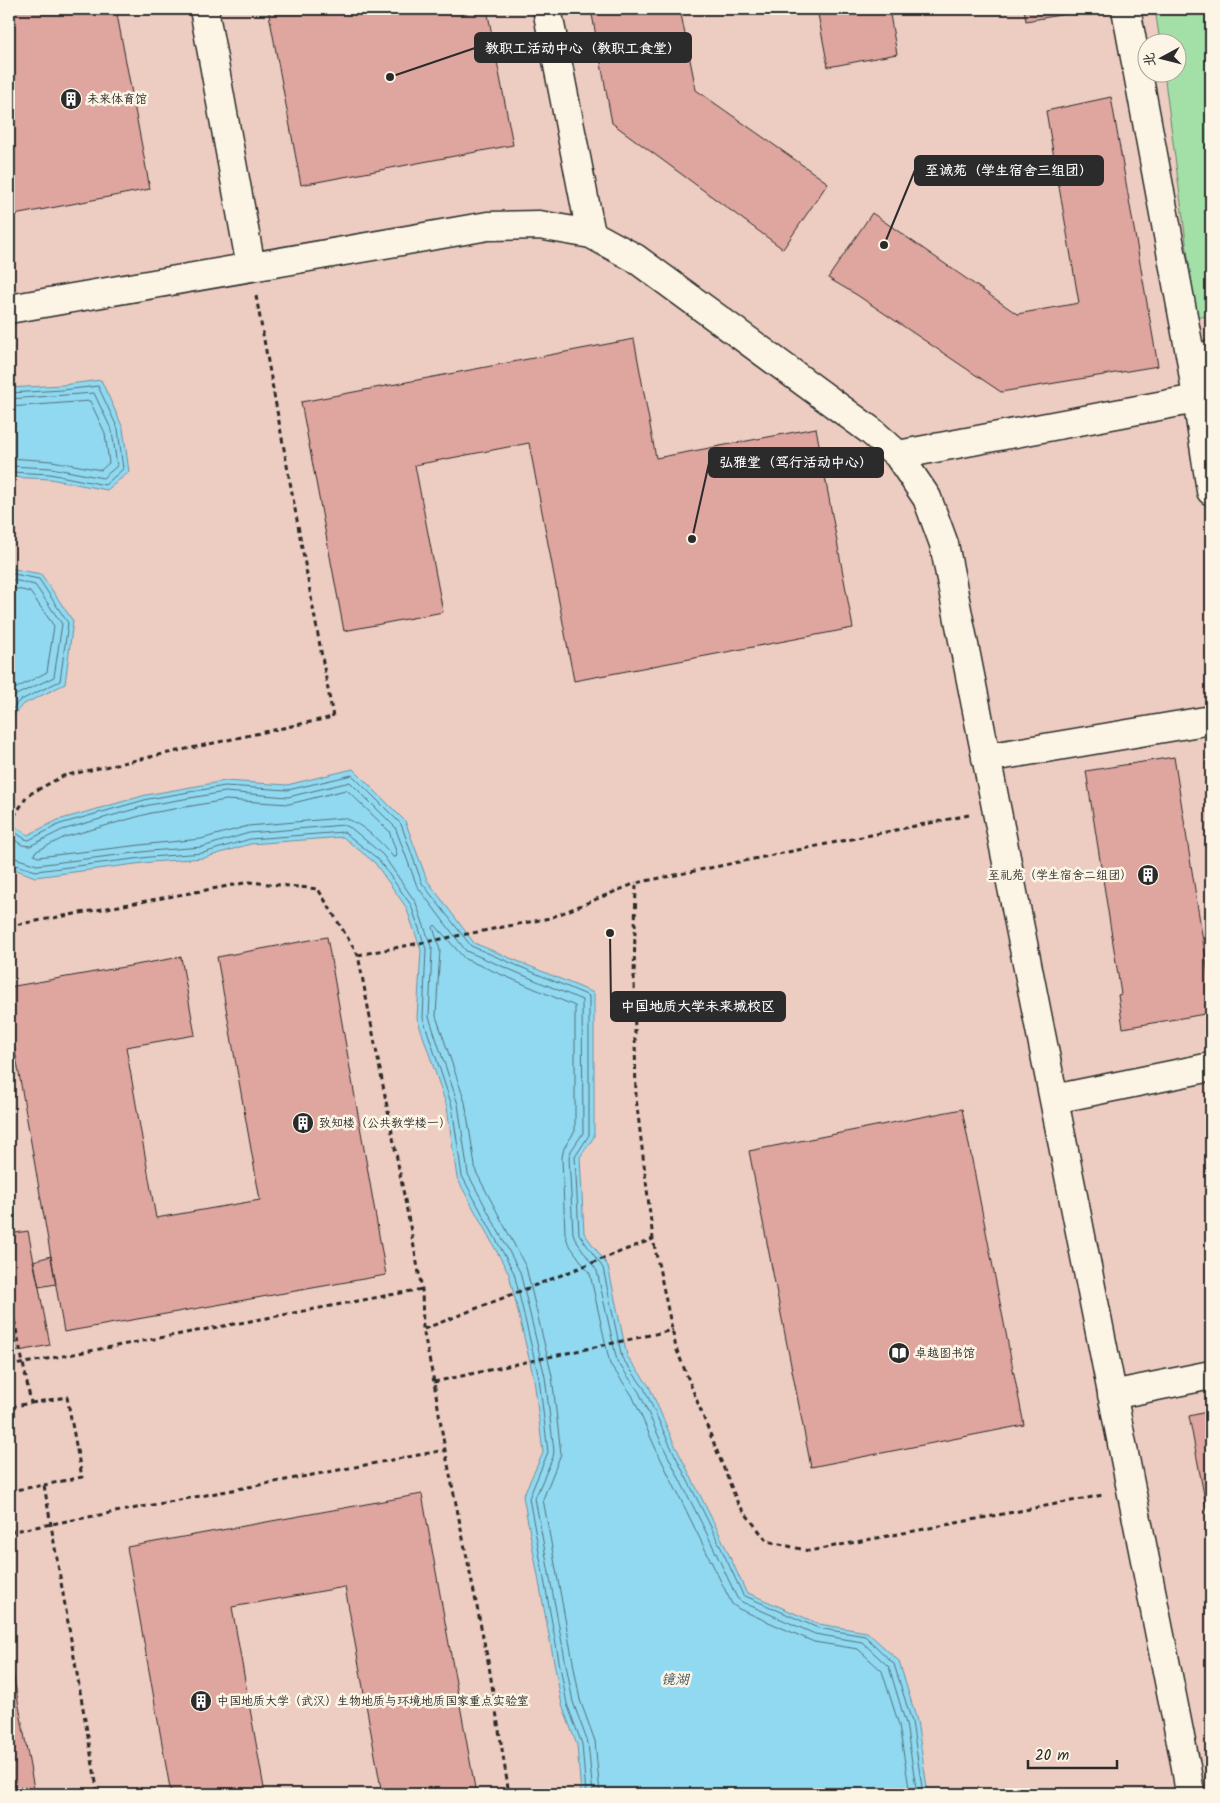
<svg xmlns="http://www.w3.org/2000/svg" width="1220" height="1803" viewBox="0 0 1220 1803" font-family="Kalam,'LXGW WenKai TC',sans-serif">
<rect width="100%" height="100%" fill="#f3ddd0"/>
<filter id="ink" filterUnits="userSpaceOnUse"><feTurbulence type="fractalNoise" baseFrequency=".02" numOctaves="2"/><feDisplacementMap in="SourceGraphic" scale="10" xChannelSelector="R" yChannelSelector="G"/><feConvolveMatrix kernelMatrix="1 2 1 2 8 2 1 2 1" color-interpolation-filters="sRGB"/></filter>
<g filter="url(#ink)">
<path fill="#edccc1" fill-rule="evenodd" d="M9 9H1211V1794H9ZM1148 42H1178V72H1148Z"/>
<path fill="#a3e0a7" stroke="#678669" d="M1155 9H1211V315L1196 318 1164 73 1178 72V42H1160Z"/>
<path fill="#90d9f1" stroke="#6893a2" d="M101 380 123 428 129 472 107 490 50 479 9 477V388L62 385Z
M9 568 41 574 73 621 65 684 22 705 9 721Z
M353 769 405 821 427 880 474 943 594 993V1137L580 1157 584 1233 608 1266 627 1356 649 1386 672 1439 719 1533 746 1592 819 1624 867 1632 899 1661 917 1721 928 1794H581L577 1745 562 1705 523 1496 543 1453 534 1379 509 1274 457 1178 447 1107 417 1018 421 950 406 907 375 863 343 837 250 844 204 858 151 862 35 877 9 867V822L28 835 58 820 146 795 225 781 287 785Z"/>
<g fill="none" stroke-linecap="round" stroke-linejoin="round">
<path stroke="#53717a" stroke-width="1" d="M9 393 63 390 98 386 118 429 123 469 105 485 50 474 9 472
M9 399 94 393 112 431 117 466 103 478 51 468 9 466
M9 407 90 401 105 433 109 463 101 470 52 461 9 458
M9 573 39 579 68 623 60 681 19 701 9 714
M9 579 35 585 62 624 54 677 16 695 9 704
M9 587 30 592 54 626 47 672 9 692
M347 790 389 831 397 854 396 857H393C384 844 357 819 342 818L248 826 201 839 149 844 38 857 34 855 35 852 65 837 151 813 226 800 289 804Z
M9 828 25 839 29 840 60 824 148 799 225 786 288 790 352 775 401 824 422 883 471 946 589 996V1135L575 1157 579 1234 603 1268 622 1358 644 1388 668 1441 715 1535 743 1595 818 1628 865 1636 894 1664 912 1722 923 1794
M9 836 22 845 30 846 62 830 149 805 225 792 288 797 350 782 395 827 417 886 466 951 582 1000 583 1133 571 1151 569 1157 573 1233 575 1239 597 1271 617 1361 639 1392 662 1444 709 1538 737 1598 742 1602 815 1634 862 1642 889 1667 906 1724 917 1794
M9 856 37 865 150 851 202 847 249 833 344 825 351 828 383 855 416 903 432 949 429 1017 458 1104 468 1174 520 1272 545 1377 554 1451 553 1457 535 1498 573 1702 588 1743 593 1794
M9 863 36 871 150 857 203 853 250 839 344 832 378 859 411 905 426 949 423 1018 452 1106 462 1176 514 1273 539 1378 548 1452 529 1498 567 1704 582 1744 586 1794
M600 1794 595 1741 580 1700 543 1499 561 1454 552 1376 526 1267 476 1172 465 1102 436 1016 440 950 433 927 435 925 465 959 575 1006V1131L564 1148 562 1157 565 1234 568 1243 590 1274 610 1364 632 1395 655 1447 732 1604 739 1609 814 1642 858 1649 882 1671 899 1725 910 1794"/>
</g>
<path fill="#dfa59f" stroke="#2b2b2b" d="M9 9H116L150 189 9 216Z
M268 9H487L513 145 301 185Z
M591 9H680L696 90 828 183 783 249 612 123Z
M817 9H889L897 54 828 67Z
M1024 9H1094L1026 21Z
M1111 97 1158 366 1001 392 857 295 828 278 872 213 1017 314 1079 303 1046 111Z
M634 339 656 458 816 428 853 628 574 681 529 443 415 465 443 612 344 631 301 402Z
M1174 757 1209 979H1211V1013L1123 1028 1118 995 1121 994 1086 771Z
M327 937 386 1275 64 1332 9 1016V987L181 957 195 1035 126 1047 156 1218 260 1200 217 957Z
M962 1109 1024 1425 811 1467 749 1151Z
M28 1231 50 1345 9 1353V1234Z
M51 1256 56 1284 39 1287 33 1261Z
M1211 1411V1532L1189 1416Z
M422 1494 476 1794H382L345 1587 232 1607 265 1794H171L127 1547Z
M9 1651 35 1794H9Z"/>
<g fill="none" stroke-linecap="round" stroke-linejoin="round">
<g stroke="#2b2b2b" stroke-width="31">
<path id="minor" d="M204 9 251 267
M547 9 591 234
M1126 9 1191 359
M9 309 488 226 539 225 591 234 635 258 871 431 898 455 927 498 944 544 1186 1767 1190 1794
M1211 355 1191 359 1211 491
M898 455 1196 399
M986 758 1211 720
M1054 1099 1211 1067
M1112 1395 1211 1375"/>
</g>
<path stroke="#2b2b2b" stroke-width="3" stroke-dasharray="5 4" stroke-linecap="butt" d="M969 815 636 883 634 978 636 1098 653 1239 676 1348 738 1504 767 1541 809 1551 1103 1495
M9 824 28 795 63 776 333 717 256 296
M9 926 250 882 318 889 358 955 422 1289 423 1329 434 1382 445 1450 489 1666 509 1794
M358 955 550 918 636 883
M9 1294 31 1403 9 1407
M424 1329 653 1239
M9 1366 422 1289
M434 1382 673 1330
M31 1403 67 1397 82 1477 44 1485
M9 1491 44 1485 98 1794
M9 1532 445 1450"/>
<use href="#minor" stroke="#fcf5e5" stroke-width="28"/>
</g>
</g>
<defs>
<g id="building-disc" transform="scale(1.125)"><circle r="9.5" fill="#2b2b2b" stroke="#fcf5e5"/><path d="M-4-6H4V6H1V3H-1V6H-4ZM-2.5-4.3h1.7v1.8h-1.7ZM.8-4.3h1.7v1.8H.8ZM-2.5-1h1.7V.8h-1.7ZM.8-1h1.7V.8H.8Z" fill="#fff"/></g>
<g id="library-disc" transform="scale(1.125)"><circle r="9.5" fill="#2b2b2b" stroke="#fcf5e5"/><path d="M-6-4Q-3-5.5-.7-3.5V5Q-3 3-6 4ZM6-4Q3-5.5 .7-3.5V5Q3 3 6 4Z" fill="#fff"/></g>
</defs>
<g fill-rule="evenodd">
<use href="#building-disc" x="71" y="99"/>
<use href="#building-disc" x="1148" y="875"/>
<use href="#building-disc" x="303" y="1123"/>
<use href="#library-disc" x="899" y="1353"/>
<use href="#building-disc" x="201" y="1701"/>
</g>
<g text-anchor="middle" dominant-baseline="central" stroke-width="5" stroke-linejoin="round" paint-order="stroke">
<g font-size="12" fill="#2b2b2b" stroke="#fcf5e5" text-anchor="start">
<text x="87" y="99">未来体育馆</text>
<text x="1132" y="875" text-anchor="end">至礼苑（学生宿舍二组团）</text>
<text x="319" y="1123">致知楼（公共教学楼一）</text>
<text x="915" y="1353">卓越图书馆</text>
<text x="217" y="1701">中国地质大学（武汉）生物地质与环境地质国家重点实验室</text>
</g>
<g font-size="14" font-style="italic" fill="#44565c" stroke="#fcf5e5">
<text x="675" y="1680">镜湖</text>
</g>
</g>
<path fill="none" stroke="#2b2b2b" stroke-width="2" d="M390 77L475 48M884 245L915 170M692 539L709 463M610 933L611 1006"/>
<g fill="#2b2b2b" stroke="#fcf5e5" stroke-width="2">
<circle cx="390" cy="77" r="5"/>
<circle cx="884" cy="245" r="5"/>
<circle cx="692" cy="539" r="5"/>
<circle cx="610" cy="933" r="5"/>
</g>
<g fill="#2b2b2b" stroke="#2b2b2b" stroke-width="2">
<rect x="475" y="33" width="216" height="29" rx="5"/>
<rect x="915" y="156" width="188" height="29" rx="5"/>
<rect x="709" y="448" width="174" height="29" rx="5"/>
<rect x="611" y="992" width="174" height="29" rx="5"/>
</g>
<g font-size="14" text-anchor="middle" font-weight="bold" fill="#fff">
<text x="583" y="53">教职工活动中心（教职工食堂）</text>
<text x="1009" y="175">至诚苑（学生宿舍三组团）</text>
<text x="796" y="467">弘雅堂（笃行活动中心）</text>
<text x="698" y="1011">中国地质大学未来城校区</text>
</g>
<rect width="1220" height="1803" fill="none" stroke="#fcf5e5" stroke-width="30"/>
<rect x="15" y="15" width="1190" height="1773" fill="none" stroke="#2b2b2b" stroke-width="2" filter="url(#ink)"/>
<g transform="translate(1162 58) rotate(263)"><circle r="24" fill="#fcf5e5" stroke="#a8a49b"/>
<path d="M0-4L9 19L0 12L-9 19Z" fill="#2b2b2b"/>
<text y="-8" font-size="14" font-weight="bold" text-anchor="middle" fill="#2b2b2b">北</text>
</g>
<path d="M1028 1760v8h89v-8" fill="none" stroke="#2b2b2b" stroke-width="2.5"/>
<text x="1035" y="1760" font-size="15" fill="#2b2b2b" stroke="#fcf5e5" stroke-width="4" paint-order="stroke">20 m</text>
</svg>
